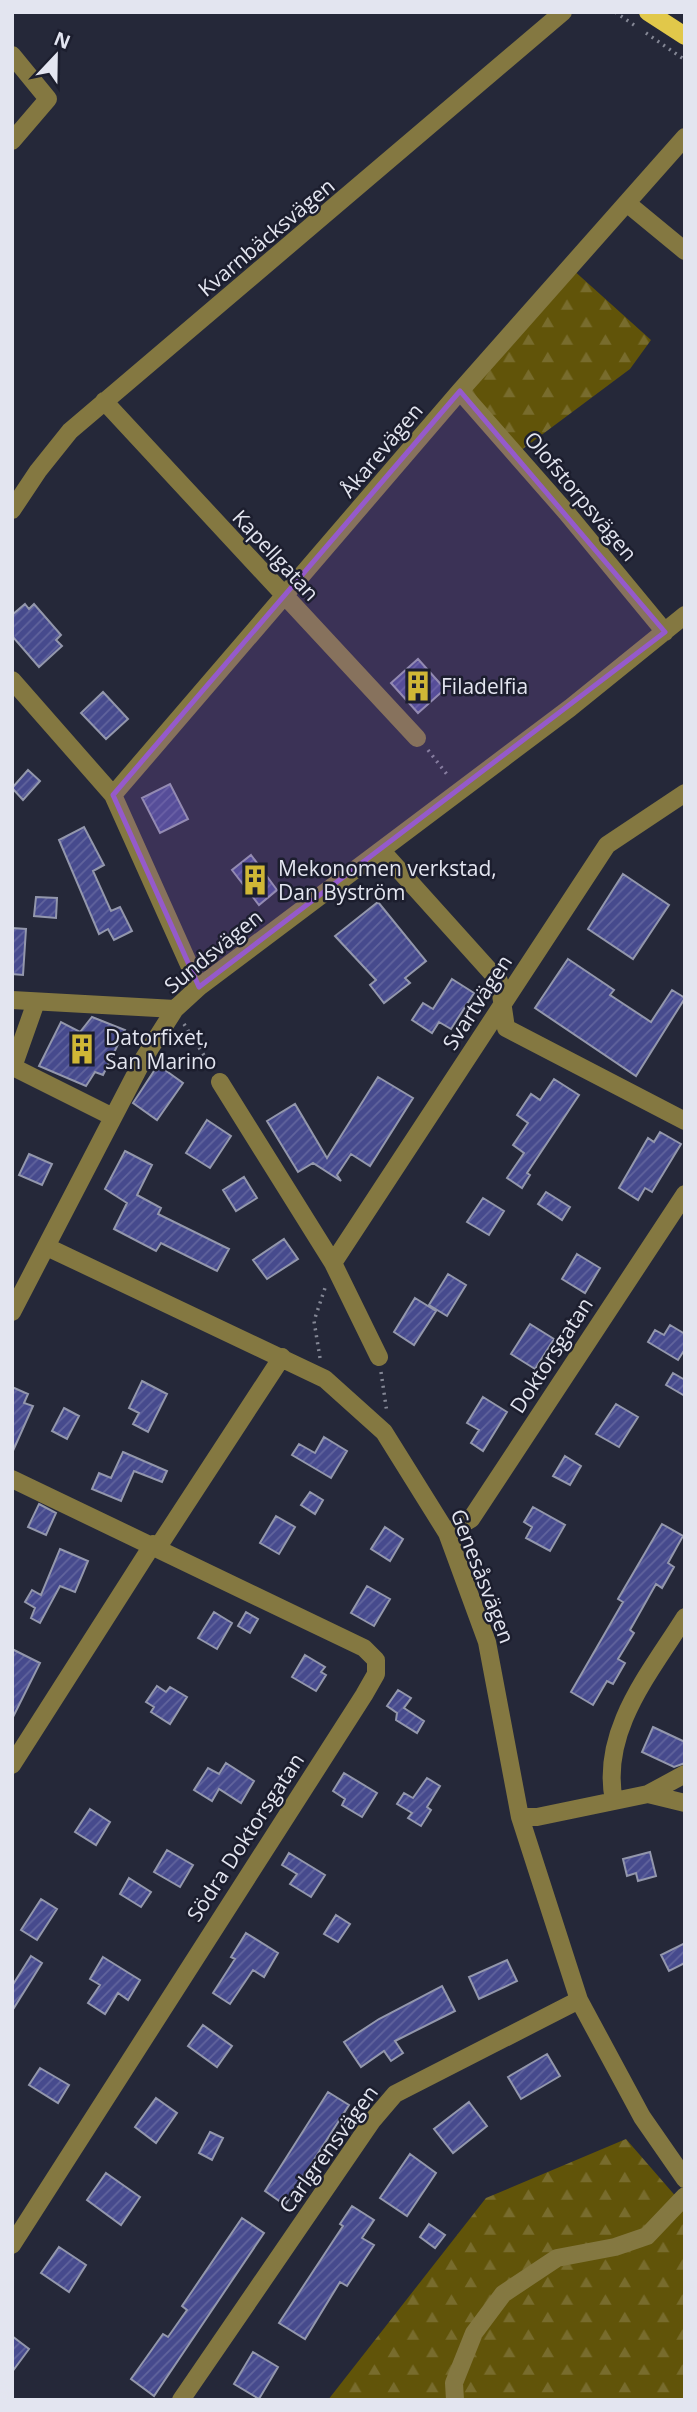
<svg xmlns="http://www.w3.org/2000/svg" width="697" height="2412" viewBox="0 0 697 2412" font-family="'Open Sans',sans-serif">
<defs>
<pattern id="forest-firs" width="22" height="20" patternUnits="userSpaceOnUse" patternTransform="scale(1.75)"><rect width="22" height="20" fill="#615409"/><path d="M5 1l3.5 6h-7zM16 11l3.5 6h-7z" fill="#786c2d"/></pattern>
<pattern id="building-hatch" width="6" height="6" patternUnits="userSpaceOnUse" patternTransform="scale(1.75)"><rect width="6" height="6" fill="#464a8d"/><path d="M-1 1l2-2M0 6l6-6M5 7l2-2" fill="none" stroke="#61649d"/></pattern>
</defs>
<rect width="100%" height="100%" fill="#252839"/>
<path fill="url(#forest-firs)" d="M571 268 651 340 630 369 516 454 460 391Z
M626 2139 685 2207V2400H328L486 2198Z"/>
<path fill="url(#building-hatch)" stroke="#9397ac" stroke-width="2" d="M25 604 29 609 34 604 61 635 56 640 62 646 39 667 12 636V615Z
M418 659 445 689 418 713 391 683Z
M103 692 128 719 106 739 81 713Z
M28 770 40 781 23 800 12 788Z
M170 784 188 819 160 833 142 798Z
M84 827 104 865 93 871 111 911 120 907 132 931 114 940 108 929 99 934 59 840Z
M251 855 277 890 259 905 232 870Z
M623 874 669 905 633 959 588 929Z
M36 897 57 898 56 918 34 916Z
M378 902 426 961 405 978 410 983 384 1003 370 985 376 980 335 936Z
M12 928 26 929 23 975 12 974Z
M568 959 614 990 610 995 651 1022 672 990 685 998 636 1076 535 1008Z
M452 979 474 993 451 1029 439 1022 432 1033 412 1020 423 1003 433 1009Z
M92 1017 125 1030 103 1075 95 1072 86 1086 39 1066 61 1022 80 1032Z
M158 1065 183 1083 157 1120 133 1103Z
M378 1077 413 1098 370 1166 351 1154 337 1175 341 1181 313 1163 298 1172 267 1121 295 1104 327 1158Z
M554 1079 579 1095 527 1173 530 1175 522 1188 507 1178 524 1153 513 1145 528 1123 517 1115 531 1094 540 1100Z
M207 1120 231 1136 210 1168 186 1153Z
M660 1132 681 1144 652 1192 645 1188 638 1200 619 1188 648 1138 654 1142Z
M125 1151 152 1165 137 1195 161 1208 158 1214 229 1249 217 1271 161 1243 156 1251 114 1229 127 1203 105 1189Z
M29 1154 52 1164 42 1185 19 1175Z
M244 1177 257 1198 236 1211 223 1190Z
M546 1192 570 1207 562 1220 538 1204Z
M483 1198 504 1211 489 1235 467 1222Z
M284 1239 298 1259 267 1279 253 1260Z
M577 1254 600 1268 585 1293 562 1279Z
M448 1274 466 1285 447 1316 429 1305Z
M415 1298 436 1311 414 1345 394 1332Z
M530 1324 554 1339 535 1369 511 1354Z
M670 1325 685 1334V1349L678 1360 648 1342 655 1330 664 1335Z
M673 1373 685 1380V1396L666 1385Z
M142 1381 167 1394 148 1432 133 1424 139 1413 129 1408Z
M12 1387 28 1394 24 1403 33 1406 12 1453Z
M483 1397 507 1412 483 1451 471 1443 479 1430 467 1423Z
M616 1404 638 1417 619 1447 596 1434Z
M64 1408 79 1416 67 1439 52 1431Z
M324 1437 347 1451 331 1478 292 1455 299 1444 315 1453Z
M123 1452 167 1471 162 1482 134 1471 121 1501 92 1489 99 1473 111 1478Z
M565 1456 581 1466 570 1485 553 1476Z
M310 1492 323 1500 315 1514 301 1505Z
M39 1504 56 1513 46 1535 28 1527Z
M533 1507 565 1525 550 1551 526 1538 532 1527 524 1522Z
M276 1516 295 1527 279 1554 260 1543Z
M662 1524 683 1536 668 1563 674 1567 662 1588 656 1584 630 1630 634 1633 618 1659 625 1663 613 1684 607 1681 593 1705 571 1692 623 1602 618 1599Z
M385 1527 403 1539 390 1561 371 1549Z
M60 1549 88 1561 75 1592 60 1586 40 1623 31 1618 35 1608 25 1602 32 1590 41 1595Z
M367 1586 390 1599 374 1626 351 1613Z
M214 1612 232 1623 217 1649 198 1638Z
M246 1612 258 1619 250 1633 238 1626Z
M12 1649 40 1663 12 1719Z
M305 1655 325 1667 321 1672 326 1675 316 1691 292 1677Z
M157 1686 166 1692 170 1687 187 1697 170 1724 151 1712 154 1707 146 1702Z
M398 1690 411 1698 404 1708 424 1721 417 1733 396 1720 397 1713 387 1706Z
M653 1727 685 1742V1763L674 1767 642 1752Z
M226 1763 254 1781 241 1803 219 1789 212 1801 194 1790 208 1768 219 1774Z
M344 1773 377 1793 362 1817 342 1805 345 1799 333 1791Z
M427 1778 440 1786 427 1807 431 1810 421 1826 408 1818 412 1813 397 1804 404 1793 413 1798Z
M90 1809 110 1822 96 1845 75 1832Z
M167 1850 193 1865 180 1887 154 1872Z
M650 1852 656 1876 638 1881 636 1873 627 1876 623 1859Z
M289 1853 325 1875 311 1897 290 1884 297 1874 282 1865Z
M129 1878 151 1892 141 1907 120 1894Z
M41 1899 57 1909 37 1940 21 1930Z
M336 1915 350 1924 338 1942 324 1934Z
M246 1933 278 1953 264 1977 253 1970 230 2004 213 1993 235 1959 231 1957Z
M685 1943V1963L669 1971 661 1955Z
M31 1956 42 1963 12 2011V1986Z
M103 1957 140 1980 128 2000 118 1993 105 2014 88 2003 100 1985 90 1979Z
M507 1960 517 1981 479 1999 469 1977Z
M442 1986 455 2011 395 2041 403 2053 391 2061 384 2051 361 2067 344 2042 379 2019Z
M203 2025 232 2046 217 2067 188 2046Z
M547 2054 560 2076 521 2099 508 2077Z
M40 2068 69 2085 58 2103 29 2085Z
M328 2092 349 2105 285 2205 265 2191Z
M156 2098 177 2113 156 2143 135 2127Z
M469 2102 487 2126 453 2153 434 2129Z
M210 2132 223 2138 212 2160 199 2153Z
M410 2154 436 2173 407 2216 380 2198Z
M106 2173 140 2197 121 2225 87 2200Z
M352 2206 374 2220 362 2238 374 2245 347 2286 340 2282 305 2339 279 2323 343 2226 340 2224Z
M242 2218 264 2233 154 2396 131 2379 163 2334 168 2337 187 2310 182 2306Z
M429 2224 445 2235 435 2248 420 2237Z
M59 2247 86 2265 69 2292 41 2273Z
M12 2336 29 2349 12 2372Z
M253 2352 278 2367 259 2399 234 2384Z"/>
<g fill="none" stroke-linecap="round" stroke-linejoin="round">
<path stroke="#848795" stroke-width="3.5" stroke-dasharray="2 5" stroke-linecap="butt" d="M615 12 637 27
M646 33 685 60
M428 750 449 777
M184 1024 212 1068
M320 1358 314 1321 325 1288
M381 1372 387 1413"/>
<path stroke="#847841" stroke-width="18" d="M12 55 48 99 12 141
M628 204 685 251
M460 391 566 512 665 632
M104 401 417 738
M12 510 38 471 70 431 563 12
M12 680 113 795 199 987
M113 795 460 391 685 137
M382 851 499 981 506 1028 685 1121
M12 1000 175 1009
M36 1002 13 1067 113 1117
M220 1082 333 1263 607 845 685 793
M47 1247 325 1379 384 1432 447 1533 487 1642 520 1817 579 2000 642 2117 685 2179
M333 1263 379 1357
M12 1312 144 1058 175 1009 199 987 570 708 685 615
M12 1479 364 1648 376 1660V1674L364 1695 12 2245
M447 1533 471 1519 685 1194
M12 1765 153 1544 158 1547 282 1357
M648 1794 685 1774
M614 1801C600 1731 650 1673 685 1617
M520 1817H537L648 1794 685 1803
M181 2400 372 2121 395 2094 579 2000
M455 2400 454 2383 474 2333 503 2294 557 2258 615 2247 647 2236 685 2196"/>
<path stroke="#e1c84a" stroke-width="18" d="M648 12 685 36"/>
</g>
<path fill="#955acb" fill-opacity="0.2" stroke="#955acb" stroke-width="5" stroke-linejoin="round" d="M460 391 665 632 199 987 113 795Z"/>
<defs>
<g id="building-bare" transform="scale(2.415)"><path d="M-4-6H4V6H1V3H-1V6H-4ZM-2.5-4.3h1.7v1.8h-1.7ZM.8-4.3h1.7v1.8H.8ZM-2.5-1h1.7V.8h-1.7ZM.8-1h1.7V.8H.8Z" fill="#d0b736" stroke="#1c1e2e" stroke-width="2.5" paint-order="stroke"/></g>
</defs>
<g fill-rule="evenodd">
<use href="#building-bare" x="418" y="686"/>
<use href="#building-bare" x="255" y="880"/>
<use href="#building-bare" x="82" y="1049"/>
</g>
<g text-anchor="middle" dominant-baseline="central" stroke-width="5" stroke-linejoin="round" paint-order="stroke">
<g font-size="21" fill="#e3e5f0" stroke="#1c1e2e">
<text transform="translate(266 237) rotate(-40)">Kvarnbäcksvägen</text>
<text transform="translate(381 450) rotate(-50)">Åkarevägen</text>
<text transform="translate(581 496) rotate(50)">Olofstorpsvägen</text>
<text transform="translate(276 555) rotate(47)">Kapellgatan</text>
<text transform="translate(213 951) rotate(-39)">Sundsvägen</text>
<text transform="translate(477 1002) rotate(-57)">Svartvägen</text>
<text transform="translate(551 1355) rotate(-57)">Doktorsgatan</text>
<text transform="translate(483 1576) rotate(69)">Genesåsvägen</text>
<text transform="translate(245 1837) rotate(-57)">Södra Doktorsgatan</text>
<text transform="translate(328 2149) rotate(-54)">Carlgrensvägen</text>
</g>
<g font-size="21" fill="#e3e5f0" stroke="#1c1e2e" text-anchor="start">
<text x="441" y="686">Filadelfia</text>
<text x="278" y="868">Mekonomen verkstad,<tspan x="278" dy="24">Dan Byström</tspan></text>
<text x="105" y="1037">Datorfixet,<tspan x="105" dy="24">San Marino</tspan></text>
</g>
</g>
<rect width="697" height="2412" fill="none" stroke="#e3e5f0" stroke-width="28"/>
<g transform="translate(56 56) rotate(22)" stroke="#1c1e2e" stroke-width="5" paint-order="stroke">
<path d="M0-5L12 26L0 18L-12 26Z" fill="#e3e5f0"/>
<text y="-10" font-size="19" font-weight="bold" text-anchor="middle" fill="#e3e5f0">N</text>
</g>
</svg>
